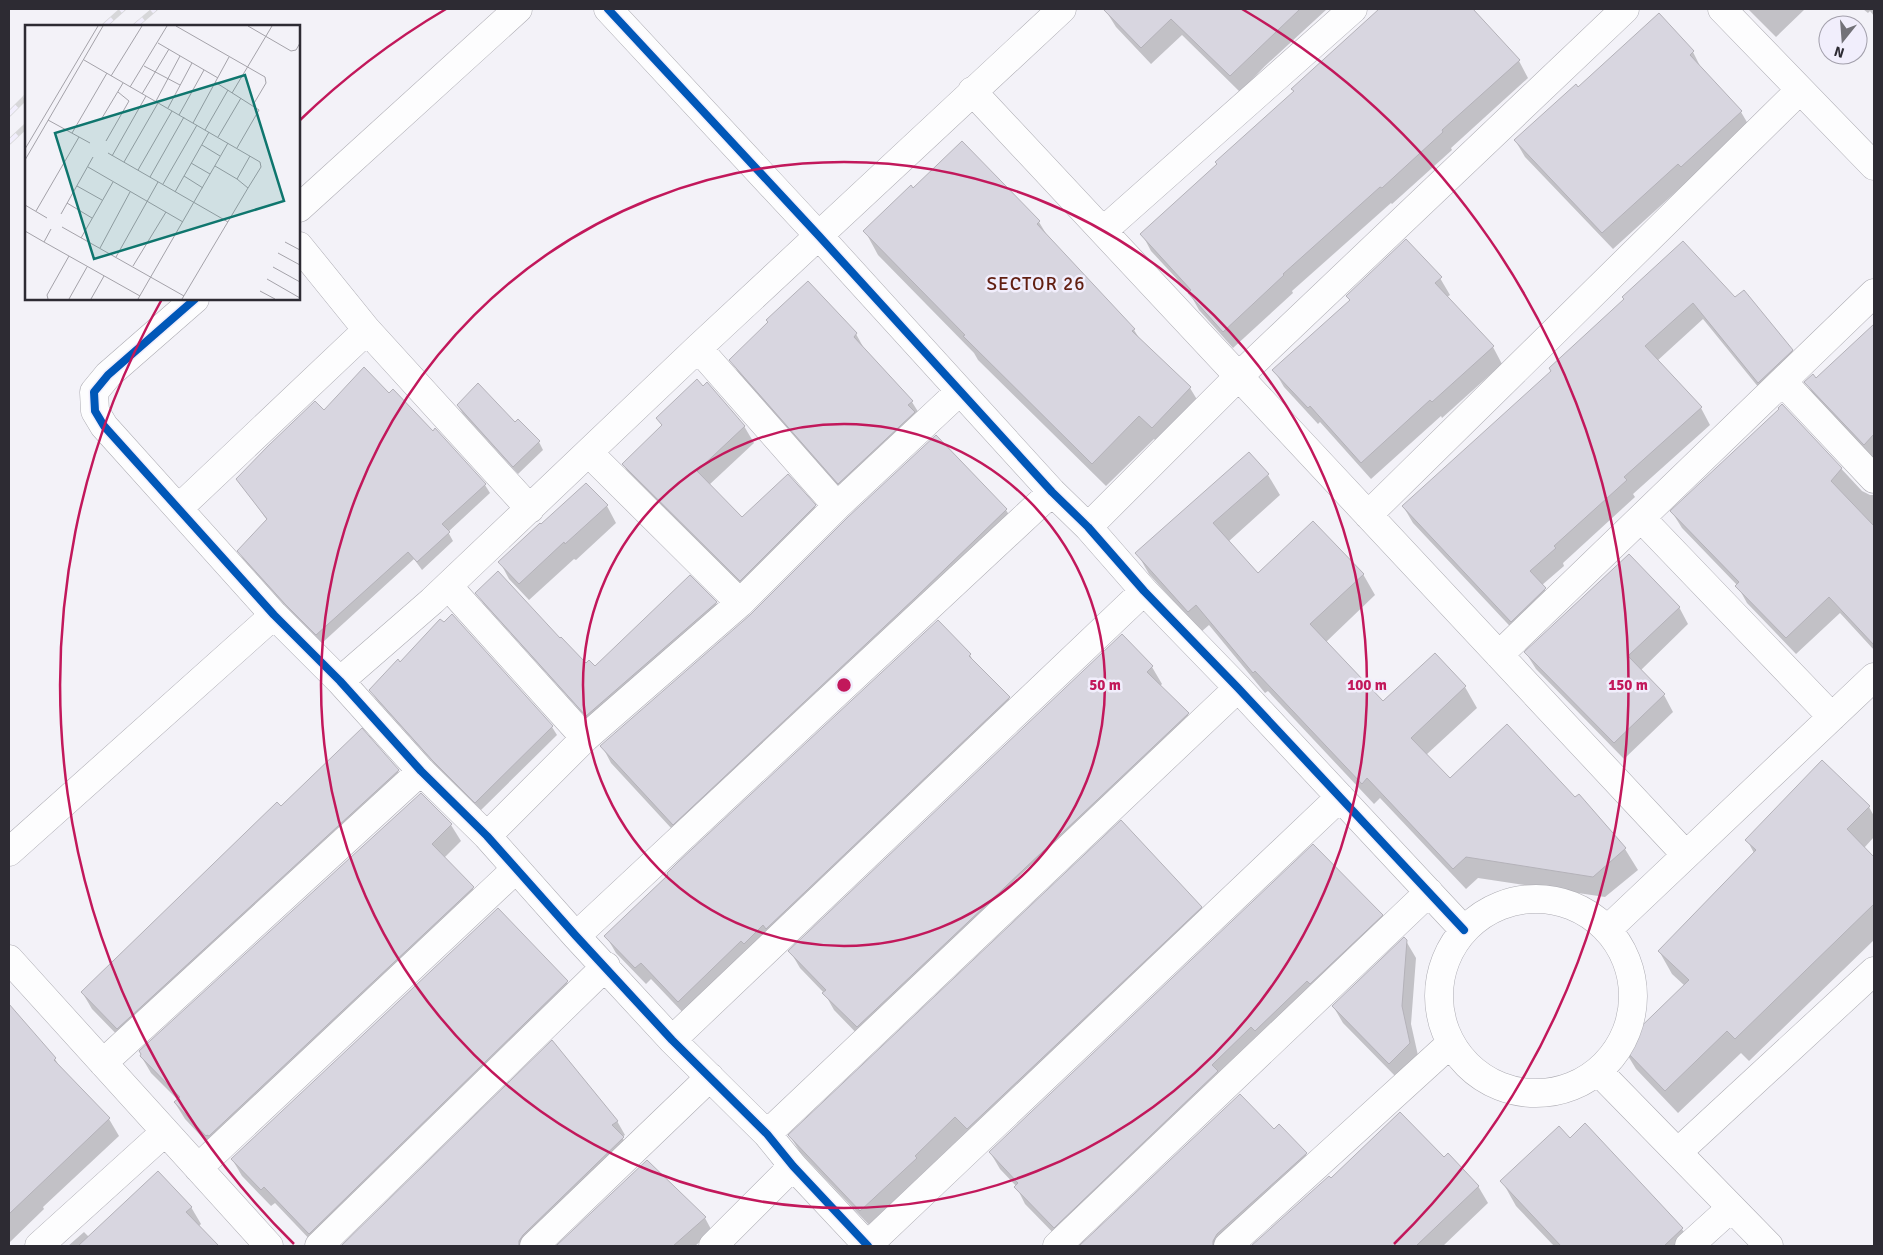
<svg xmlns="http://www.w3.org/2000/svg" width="1883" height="1255" viewBox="0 0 1883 1255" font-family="Signika,sans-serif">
<rect width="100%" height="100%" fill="#f3f2f8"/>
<path fill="#0003" d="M1108 9H1327L1265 66 1240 92 1182 35 1151 64 1116 27 1106 11Z
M1381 9H1472L1519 61 1528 78 1451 148 1452 150 1392 204 1391 203 1292 291 1293 293 1233 348 1199 310 1189 292 1151 251 1142 234 1295 92 1293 89Z
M1748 9H1805L1776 37Z
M1863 9H1874V16L1870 11 1868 13Z
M1659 15 1693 52 1702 70 1741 112 1751 129 1691 183 1689 180 1613 249 1525 157 1515 140 1578 89Z
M913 190 1039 222 1048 237 1134 330 1141 341 1190 388 1204 411 1166 450 1154 439 1106 486 978 360 974 353 878 255 865 231Z
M1440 278 1450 295 1447 297 1493 347 1502 364 1442 418 1441 416 1371 479 1320 422 1318 424 1284 387 1274 370 1350 301 1347 296Z
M808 283 856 334 866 352 912 402 922 418 848 500 741 377 731 360Z
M1735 299 1792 350 1801 367 1768 399 1703 319 1657 361 1701 408 1710 425 1633 494 1635 497 1563 563 1564 566 1542 585 1555 605 1521 638 1413 523 1403 506 1552 372 1625 300Z
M1874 325V461L1816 399 1806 382 1816 380Z
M389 395 485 485 490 493 448 532 453 541 422 570 414 559 322 643 291 612 243 559 239 551 267 520 238 480 324 412Z
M1782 405 1862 491 1870 495H1874V650L1840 613 1796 654 1747 603 1737 585 1682 528 1672 512 1780 409Z
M458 406 515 424 518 420 539 442 543 450 518 474 463 414Z
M658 419 744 426 754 443 709 485 742 519 815 506 824 523 750 597 633 481 623 464 662 426Z
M1268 475 1280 495 1228 542 1258 575 1363 574 1375 595 1326 642 1383 702 1465 687 1477 708 1426 755 1450 780 1575 798 1579 795 1625 849 1638 870 1605 897 1478 878 1466 889 1380 798 1374 804 1268 691 1265 693 1209 625 1201 632 1149 574 1137 553Z
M607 506 616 523 576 560 574 559 529 600 509 579 500 562 541 526Z
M1006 510 1016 526 683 841 611 763 602 746Z
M690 577 716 603 722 613 593 725 483 603 477 593 560 640 586 664 595 668Z
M1679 607 1688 624 1640 671 1664 695 1673 712 1624 759 1536 669 1526 653Z
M452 616 552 727 557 735 481 810 438 768 376 699 371 690Z
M970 655 974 662 1009 698 1018 715 688 1018 651 979 646 984 616 953 606 936Z
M1152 667 1162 684 1160 686 1188 714 1197 731 867 1044 834 1010 825 994 800 968 790 951Z
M398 771 408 788 127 1045 92 1009 82 992 281 808Z
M421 794 451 825 461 841 444 858 473 888 483 905 216 1152 185 1119 175 1103 178 1100 151 1073 141 1056Z
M1869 807 1874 816V837L1864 848 1874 859V940L1749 1061 1741 1053 1678 1113 1636 1069 1622 1046 1685 986 1672 974 1659 951 1754 853 1747 840Z
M1201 907 1211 924 977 1146 966 1133 871 1227 800 1152 790 1136Z
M498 909 567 982 577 999 316 1246 275 1203 271 1206 242 1176 232 1159Z
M1382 915 1391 932 1064 1244 1025 1204 1016 1186 1000 1169 990 1152Z
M1406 941 1416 958 1411 1024 1419 1060 1399 1080 1343 1023 1333 1006Z
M9 1006 55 1059 60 1067 109 1119 119 1136 43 1207 44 1209 9 1243Z
M552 1042 617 1121 625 1135 622 1137 631 1152 533 1246H343Z
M1240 1096 1274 1131 1306 1154 1316 1171 1233 1246H1081Z
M1585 1125 1682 1229 1692 1246H1554L1516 1206 1502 1181 1570 1139Z
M1444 1159 1478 1186 1488 1203 1443 1246H1253L1329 1177 1331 1180Z
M647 1161 705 1218 712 1231 695 1246H558Z
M191 1207 201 1224 198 1227 217 1246H68L84 1232 89 1237Z"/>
<path fill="#d8d6e0" stroke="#b4b2b9" d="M1103 9H1300L1230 76 1171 19 1141 48Z
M1379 9H1473L1520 60 1442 130 1443 132 1382 188 1380 187 1283 274 1284 275 1223 332 1188 293 1191 290 1140 234 1217 164 1215 162 1294 91 1291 89Z
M1659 13 1694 51 1690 55 1742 111 1681 167 1678 164 1602 233 1514 140 1576 84 1578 87Z
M962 141 1040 221 1037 224 1135 329 1132 331 1191 387 1152 428 1139 416 1092 464 963 336 965 335 863 231 911 185 913 188Z
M1406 239 1442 277 1435 283 1494 346 1432 402 1430 400 1361 463 1310 406 1308 408 1272 370 1350 300 1346 296Z
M1683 241 1735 297 1744 290 1793 350 1758 383 1693 303 1645 346 1702 407 1624 477 1627 480 1554 546 1556 548 1530 571 1546 588 1511 622 1402 506 1551 371 1549 368 1624 299 1622 297Z
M808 281 857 333 854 337 913 401 908 405 915 412 838 484 729 360 768 322 766 320Z
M1874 324V434L1864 445 1804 382 1813 374 1816 378Z
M364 367 389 393 393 389 433 431 435 428 486 484 442 524 450 532 417 562 408 552 316 635 285 604 237 551 267 519 236 479 268 446 315 401 324 410Z
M697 379 703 386 707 382 745 426 697 471 742 517 788 474 816 505 740 581 622 464 662 425 656 418Z
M478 383 515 422 518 419 540 441 513 467 457 405Z
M1782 404 1842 468 1831 481 1874 526V645L1829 597 1786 638 1735 586 1739 582 1670 511 1779 409 1778 408Z
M936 435 1007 509 916 597 673 825 600 746 750 615 848 517Z
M1249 452 1269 474 1213 523 1258 573 1313 521 1364 574 1310 624 1383 701 1435 653 1466 686 1411 738 1450 778 1507 724 1575 797 1579 794 1626 848 1593 877 1466 857 1453 869 1367 778 1362 784 1255 671 1253 673 1196 605 1188 612 1135 553Z
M586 483 608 505 565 544 564 542 519 584 498 562 540 523 541 524Z
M1629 554 1680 607 1628 656 1665 694 1614 743 1524 652Z
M498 571 560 638 561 637 586 663 589 660 595 666 690 575 717 602 586 716 475 593Z
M452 614 553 726 475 803 432 760 369 690 398 659 400 662 440 619 444 622Z
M938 620 971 654 969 656 1010 697 766 929 763 925 744 944 741 941 678 1002 641 963 635 968 604 936 668 875 667 873 678 862Z
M1122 634 1153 666 1147 672 1189 713 857 1027 822 993 826 990 788 951Z
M362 728 399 770 117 1029 81 992 277 802 281 806Z
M1822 760 1870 806 1847 829 1874 857V904L1735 1039 1727 1031 1665 1091 1621 1046 1689 980 1658 951 1756 850 1745 840Z
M421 793 452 824 432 844 474 887 209 1136 207 1135 206 1136 174 1102 180 1097 140 1056 141 1054 139 1051Z
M1121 820 1202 907 967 1129 955 1117 915 1156 917 1158 860 1211 788 1135Z
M1313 844 1383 915 1310 984 1307 981 1255 1031 1251 1027 1212 1065 1218 1071 1054 1228 1014 1187 1018 1183 989 1152Z
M498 908 568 981 309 1234 264 1187 261 1190 231 1159Z
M1404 937 1407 940 1402 1006 1410 1043 1389 1064 1332 1006Z
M9 1004 56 1058 54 1060 110 1118 9 1214Z
M552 1040 618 1121 612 1125 624 1137 523 1235 519 1241V1246H341Z
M1240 1094 1274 1129 1279 1124 1307 1153 1217 1234 1213 1241V1246H1079Z
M1400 1112 1444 1157 1448 1153 1479 1186 1416 1246H1251L1329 1176 1331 1178Z
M1585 1123 1683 1228 1664 1246H1561L1500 1181 1559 1126 1570 1138Z
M647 1160 706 1217 673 1246H556Z
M158 1171 192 1207 186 1212 219 1246H78Z"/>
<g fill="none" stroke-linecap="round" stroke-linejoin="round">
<g stroke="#adacb3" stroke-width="29">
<path id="minor" d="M608 9 819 236 1052 492 1088 527 1144 591 1238 688 1464 930
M1722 9 1874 166
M972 91 1686 855
M299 208 518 9
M1103 231 1353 9
M299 246 367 330
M195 299 108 375 94 392 95 411 104 426 274 615 340 681 421 771 487 836 576 936 672 1040 767 1134 793 1166 868 1246
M698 348 837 506
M1783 382 1874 479
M589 453 740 603
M179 508 367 330 530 509
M1368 515 1800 90
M1641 518 1832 717
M1088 527 1239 376 1625 9
M448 586 585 738
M1499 655 1874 293
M340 681 432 601 698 348 1062 9
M487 836 585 738 740 603 837 506 960 391
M9 852 274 615
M1439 996a97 97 0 1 1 194 0a97 97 0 1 1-194 0Z
M1607 930 1874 677
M576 936 1052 492
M9 959 269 1246
M672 1040 1144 591
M103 1063 421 771
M1598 1071 1769 1246
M767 1134 1238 688
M1678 1152 1874 971
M198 1168 516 869
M868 1245 1340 797
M39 1246 165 1132
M319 1246 606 966
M534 1246 710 1077
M713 1246 793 1166
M1057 1246 1429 892
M1228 1246 1450 1044
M1689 1246 1731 1208"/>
</g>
<use href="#minor" stroke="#fdfdfe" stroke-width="28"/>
<g stroke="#d7d7d9" stroke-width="5.5">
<path id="rail" d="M104 26 123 9
M135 26 155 9
M9 114 26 97
M9 142 26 126"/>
</g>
<use href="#rail" stroke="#f1eefc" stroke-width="4" stroke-dasharray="11" stroke-linecap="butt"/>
<g stroke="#f1eefc" stroke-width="11">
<path id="cycleway" d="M608 9 819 236 1052 492 1088 527 1144 591 1238 688 1464 930
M195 299 108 375 94 392 95 411 104 426 274 615 340 681 421 771 487 836 576 936 672 1040 767 1134 793 1166 868 1246"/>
</g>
<use href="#cycleway" stroke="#0057b8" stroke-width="8"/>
</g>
<g fill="none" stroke="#c2185b" stroke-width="2.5">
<circle cx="844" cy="685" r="261"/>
<circle cx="844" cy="685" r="523"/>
<path d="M294 1244A784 784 0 0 1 162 299M299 121A784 784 0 0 1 446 9M1242 9A784 784 0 0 1 1394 1244"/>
</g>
<g text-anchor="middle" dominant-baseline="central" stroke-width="5" stroke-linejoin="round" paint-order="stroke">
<g font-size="19" letter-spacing="1" fill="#621f11" stroke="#f1eefc">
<text x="1036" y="284">SECTOR 26</text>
</g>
</g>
<g transform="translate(25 25)">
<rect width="275" height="275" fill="#f3f2f8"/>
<path fill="none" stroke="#a4a2a9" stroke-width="1" d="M151 1 240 52 241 58 228 80M223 1 266 26 271 25 275 18M133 18 193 53M59 35 235 137 236 142 223 163M119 41 155 60M86 51 117 1M190 57 234 85 212 123M105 62 142 1M207 68 247 1M117 69 144 24M131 76 155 31M143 83 167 38M154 90 179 45M77 93 98 58M23 95 65 118M168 98 204 32M180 105 203 65M47 108 82 48M193 112 216 73M81 116 104 76 93 67M177 120 195 131M0 124 73 1M83 128 203 197M87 131 121 71M0 135 78 1M99 137 133 78M166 138 185 149M190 141 212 154 225 131M63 142 158 197M113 145 147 86M159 151 178 163M125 152 159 92M138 159 172 100M52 161 77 175M150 167 184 107M42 178 67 193M0 180 22 193M11 186 54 112M36 189 68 132M37 202 159 271M26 204 19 217 115 271M0 206 19 217M56 213 88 157M260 217 275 225M75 223 105 167M253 228 275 240M91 232 133 157M108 241 141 187M248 242 275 257M242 254 275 273M235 266 250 274M23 274 22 270 44 231M44 274 62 242M66 274 79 251M113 274 203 118M157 274 223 163 212 154"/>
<path fill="#0f766e" fill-opacity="0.15" stroke="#0f766e" stroke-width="2.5" d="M220 50 259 176 69 234 30 108Z"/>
<rect width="275" height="275" fill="none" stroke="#2d2b33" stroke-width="2.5"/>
</g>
<circle cx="844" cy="685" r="8" fill="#c2185b" stroke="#f1eefc" stroke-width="2.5"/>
<g font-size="15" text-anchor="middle" font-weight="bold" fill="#c2185b" stroke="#f1eefc" stroke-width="5" stroke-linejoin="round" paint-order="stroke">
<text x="1105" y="690">50 m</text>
<text x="1367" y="690">100 m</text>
<text x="1628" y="690">150 m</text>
</g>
<rect width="1883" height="1255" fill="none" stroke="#2d2b33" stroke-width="20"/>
<g transform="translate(1843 40) rotate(197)"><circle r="24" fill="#f1eefc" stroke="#a3a0ac"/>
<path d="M0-4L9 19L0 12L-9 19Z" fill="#727178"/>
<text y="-8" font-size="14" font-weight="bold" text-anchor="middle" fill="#2d2b33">N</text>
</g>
</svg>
